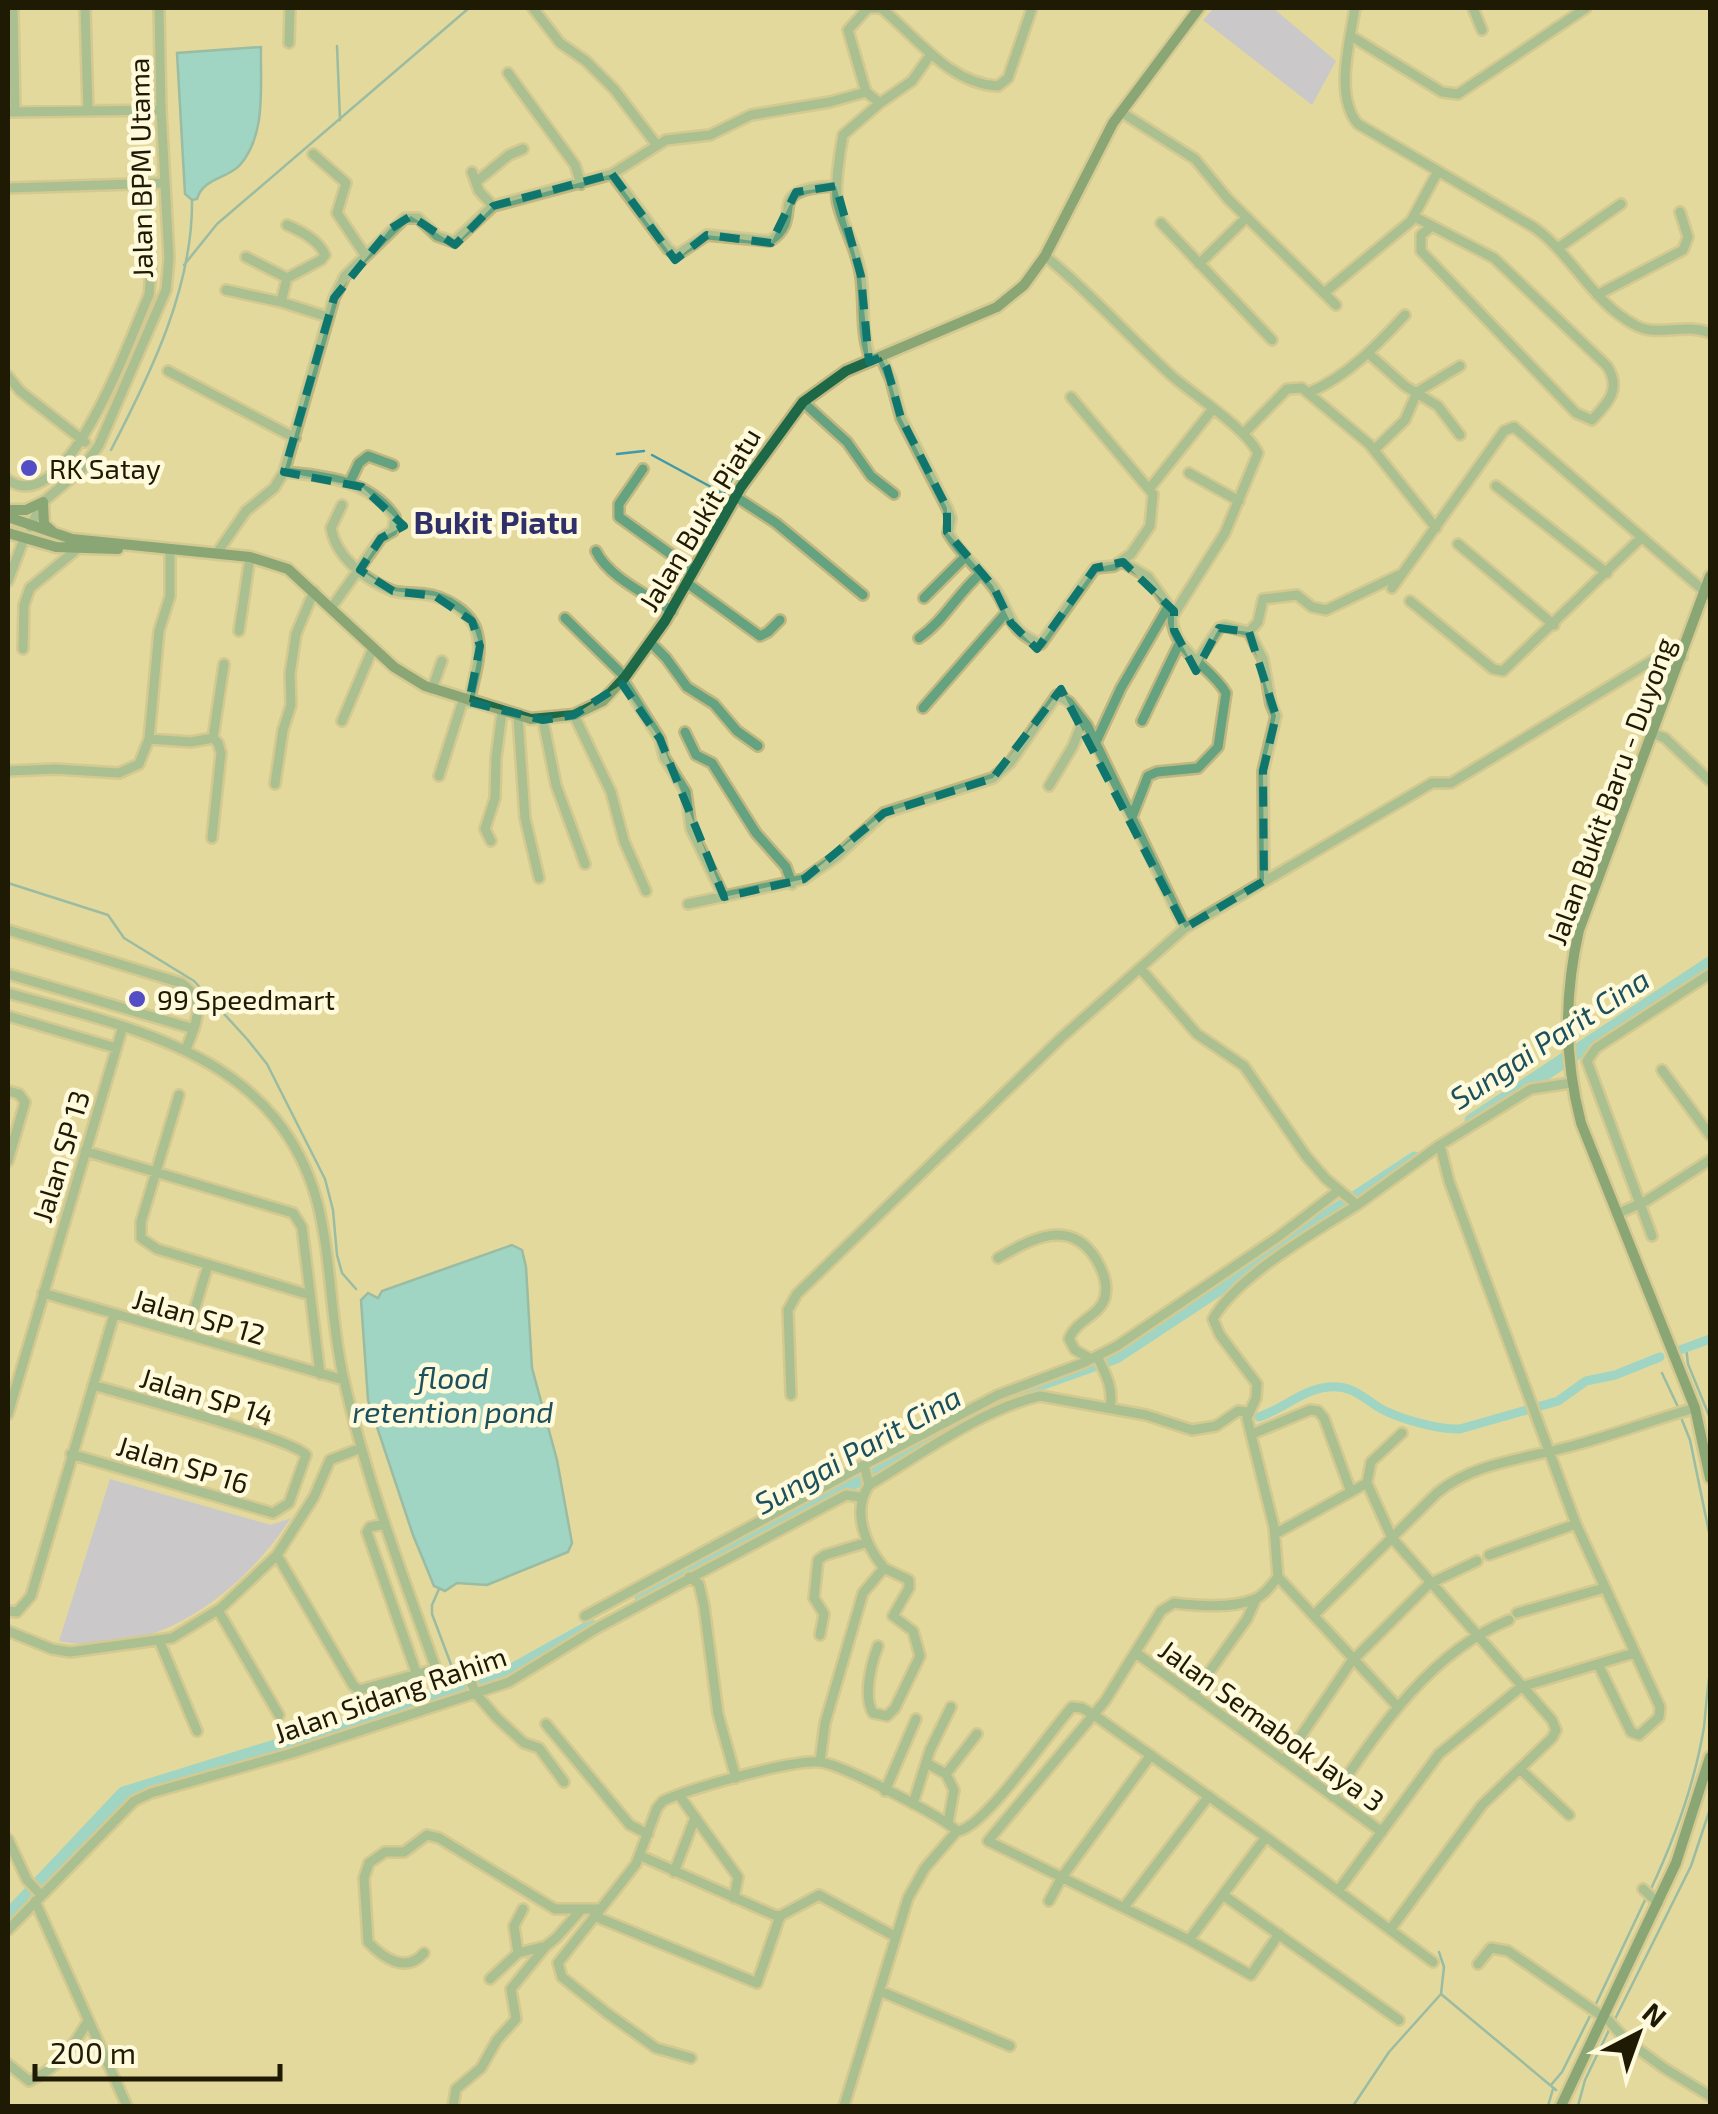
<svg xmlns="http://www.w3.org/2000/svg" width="1718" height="2114" viewBox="0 0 1718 2114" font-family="'Exo 2',sans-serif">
<rect width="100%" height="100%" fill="#e4d99c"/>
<path fill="#acb3fe" d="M1214 8H1273L1336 61 1312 105 1203 20Z
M110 1479 271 1525 291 1518C241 1594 154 1660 59 1641Z"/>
<path fill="#4fcff1" stroke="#4199aa" stroke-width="2.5" d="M261 47C260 85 267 134 240 165 227 179 203 178 197 199L192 200 185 194 177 53Z
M512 1245 522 1250 526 1267 532 1368 557 1460 572 1543 568 1552 487 1585 457 1583 445 1591 434 1586 413 1535 368 1400 361 1300 368 1293 378 1298 382 1291Z"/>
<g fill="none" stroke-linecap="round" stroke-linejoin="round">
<path stroke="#4199aa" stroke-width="2.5" d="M337 46 340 120
M184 265 217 224 469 8
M111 450C151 373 193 287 192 200
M617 454 644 451
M652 455 724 494 738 468
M8 883 108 915 124 938 194 981 247 1039 267 1064 325 1179 333 1210 337 1255 342 1273 356 1289
M1686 1347 1688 1364 1710 1418
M1662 1373 1678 1407
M1682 1420 1690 1440 1710 1537
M439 1589 432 1605V1614L455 1675
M1650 1891C1674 1840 1695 1782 1704 1727 1706 1709 1707 1690 1710 1672
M1439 1952 1444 1967 1441 1994
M1595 2006 1646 1898
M1615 2019 1691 1866 1710 1809
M1551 2085 1562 2072 1591 2014
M1353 2106 1389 2052 1441 1994 1556 2090
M1548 2106 1553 2089
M1578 2106 1585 2080 1609 2030"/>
<path stroke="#4fcff1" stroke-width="9" d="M1680 1350 1710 1339
M1259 1417C1283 1409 1303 1389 1329 1387 1351 1385 1361 1396 1378 1407 1396 1418 1438 1430 1460 1429L1558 1401 1586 1381 1615 1375 1660 1357"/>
<path stroke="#4fcff1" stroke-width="15" d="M1472 1121 1710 964
M642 1599 1018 1391 1116 1356 1415 1159
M8 1917 124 1794 503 1676 591 1627"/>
<g stroke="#c1b780" stroke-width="14">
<path id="minor" d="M13 8 15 112
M85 8 88 111
M533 8 560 43 586 61 614 89 656 144
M1355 8C1350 41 1334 96 1358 124L1535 228C1573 256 1592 302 1635 325 1657 338 1684 322 1710 333
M1473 8 1482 30
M1351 36 1442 92 1458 94 1586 8
M289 43 290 8
M931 54 912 81 880 103 866 92 848 30 868 8H881C916 36 949 84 998 86L1008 78 1032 8
M508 73 575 165 581 184
M8 112 161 110
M1121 112 1195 159 1228 199 1336 305
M313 154 346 183 337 213 365 255
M472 172 479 191 493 206
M612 174 668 249 677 255 707 235 770 241C808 216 759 189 836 186
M476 182 509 155 523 149
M8 188 165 183
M1415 217 1494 258 1607 366C1622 389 1608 403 1592 420L1576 413 1421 251V235L1431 227
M1161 223 1272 340
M1558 248 1621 204
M1045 256C1090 292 1128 336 1171 375 1193 395 1246 428 1258 453L1225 533 1172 617C1173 653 1210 665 1226 693L1218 747 1198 768 1157 772 1148 776 1132 817
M246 257 287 278 321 260 325 255C319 240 301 231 287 225
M1199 264 1246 218
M287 278 281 302 328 317
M226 290 281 302
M1324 293 1411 221 1437 173
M1597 295 1683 250 1688 237 1680 212
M1368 353 1405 386 1438 406 1460 435
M881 357 891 380 901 418 947 508 951 518 948 533C960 553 975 566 990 583 1011 607 1004 630 1041 644L1095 568 1114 566 1131 554 1150 526 1153 494 1071 397
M871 361C860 331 865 308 861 277 858 251 844 229 838 204 834 190 840 151 843 135L880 103
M168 371 295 438
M8 376 20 391 85 442
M1310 392C1348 376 1377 345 1405 315
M803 402 847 442 871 476 894 494
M1244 433 1287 389 1302 388 1369 444 1436 528
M1374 450 1405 420 1417 392 1460 366
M643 469 619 504V517L694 571
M284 472C326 476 370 480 395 517L393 531 381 538 332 607
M1189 473 1239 501
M8 480C67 521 131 335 149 295L151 271 145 184
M350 482 359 463 368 456 393 465
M1496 486 1607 573
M1150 488 1212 410
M736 497 776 523 863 595
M342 505 331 528C336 557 365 580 393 591 403 594 413 592 424 594 445 596 472 612 477 633 483 654 473 681 469 702
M30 527 43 502 82 469 99 445 166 290 169 258 161 110 159 8
M1458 544 1554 625
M596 551C608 577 648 595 672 611
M217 553 246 511 274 488 284 472 334 298 345 276 405 218H418L437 236 454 242 493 206 612 174 666 140 710 135 751 115 830 102 866 92
M1123 562 1148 577 1170 608
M8 581 24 539
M687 583 760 636 768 632 780 620
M1392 588 1504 431 1514 427 1710 596
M924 598 964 558
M1410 601 1493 669 1503 671 1642 537
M565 618 625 677
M239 631 250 557
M1249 632 1263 659 1271 704 1276 716 1263 771 1264 881
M919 638C944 621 957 594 980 574
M650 642 666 658 687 687 714 704 737 731 758 746
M23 649 24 605 30 588 76 550
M1196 663 1219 628 1225 626 1249 632 1258 622 1263 599 1297 595 1312 607 1326 610 1399 575
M623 680 660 739 664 757 686 792 691 829 724 897
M432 689 442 661
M923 708 1005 614
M574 715 611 792 624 841 646 891
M518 717 525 818 539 878
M543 720 556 785 585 864
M342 721 373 648
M1142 721 1180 642
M685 732 696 755 712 763 756 833 786 867 792 884
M1652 733 1665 738 1710 781
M149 739 191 742 213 738 224 664
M1095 744 1121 688 1168 607
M8 771 55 769 119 773 139 764 149 739 159 631 170 596V549
M439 776 463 700
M275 784 283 730 291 705 290 674 296 634 314 591
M1049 786 1073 746 1083 720
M212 838 221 753 218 743 213 738
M491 841 485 829 495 798 496 758 502 712
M688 904 804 879 836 857 884 813 993 778 1010 763 1057 695 1069 702 1087 725 1185 928
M8 930 181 983C208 1002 196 1023 186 1049
M1140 968 1197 1034 1244 1066 1306 1156 1326 1179 1357 1205 1440 1145 1531 1089 1571 1083
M8 974 194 1029
M8 993C134 1029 276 1054 317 1201 332 1259 330 1322 344 1380 366 1479 402 1573 436 1669L448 1680 463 1676 470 1679 476 1694 497 1718 524 1743 539 1748 564 1782
M8 1016 116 1048
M1662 1070 1710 1135
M8 1091 19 1094 25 1102 8 1161
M179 1095 141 1222V1238L157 1249 310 1295
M1440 1145 1449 1181 1576 1524 1660 1707 1659 1717 1639 1735 1631 1732 1598 1664
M85 1151 293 1213 302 1227 320 1374
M1617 1214 1646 1201 1710 1160
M1652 1236 1587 1061 1596 1048 1710 974
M998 1258C1031 1239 1070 1217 1096 1259 1102 1269 1108 1284 1105 1297 1101 1315 1076 1320 1069 1339L1075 1350 1091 1359
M43 1293 344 1380
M187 1335 208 1265
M1097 1356C1105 1373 1114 1388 1110 1408
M791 1395 788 1310 797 1294 1061 1038 1185 928 1432 783H1451L1658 657 1668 653 1682 657
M8 1414 123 1026
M1252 1434 1310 1410 1318 1411 1324 1418 1351 1492
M71 1454 273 1513 289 1503 306 1455C292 1438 126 1395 93 1385
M869 1485C920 1455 982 1409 1040 1396L1146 1415 1192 1430 1216 1426 1238 1411 1247 1412
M385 1524 370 1527 367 1532 416 1672
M1275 1534 1367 1483
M277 1555 353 1685 359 1690 436 1669
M1489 1555 1576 1524
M689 1577 699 1584 704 1606 718 1714 736 1778
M1278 1577 1397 1706
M218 1610 279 1715
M8 1611 17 1612 31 1596 114 1315
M1517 1613 1604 1588
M1315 1614 1437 1493C1473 1463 1524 1459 1568 1447 1611 1436 1652 1420 1695 1408
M585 1616 864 1465
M8 1631 52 1649 70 1652 172 1638 221 1608 277 1555 314 1497 330 1460 361 1448
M820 1635 824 1614 814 1598 818 1560 825 1555 868 1542
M159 1640 197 1731
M878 1646C871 1664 863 1697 873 1713L887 1716 895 1708 920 1656 913 1631 893 1616 909 1588V1580L884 1568
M1136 1653 1382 1832
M1193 1695 1247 1619 1256 1599
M546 1724 630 1825 648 1834
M1284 1761 1351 1662 1429 1584 1477 1561
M820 1762 825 1723 863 1593 884 1568C864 1544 852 1510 869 1485L864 1465 998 1395 1083 1363 1117 1346 1278 1237 1338 1191
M928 1764 946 1774 977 1734
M1521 1770 1569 1815
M946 1774 954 1790 948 1823
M885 1791 916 1719
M679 1795 738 1877 734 1898
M1333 1797C1379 1729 1430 1652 1509 1620
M913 1804 930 1750 951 1707
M8 1839 27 1880 41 1895
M641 1856 774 1915 780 1916 819 1895 896 1937
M674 1872 695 1818
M1643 1889 1658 1903
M1338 1891 1439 1754 1521 1687 1634 1653
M1223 1895 1399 2020
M35 1901 127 2106
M1049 1901 1062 1877 1151 1755
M1124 1907 1209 1796
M594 1916 757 1983 780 1916
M8 1930 134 1801 151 1793 292 1753 509 1682 597 1628 846 1495 860 1497
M1390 1930 1482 1805 1552 1738 1556 1730 1552 1720 1392 1538 1367 1483 1371 1462 1402 1433
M1279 1934 1251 1975 1189 1940 988 1841 1105 1701 1161 1611 1174 1603C1198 1606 1232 1609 1255 1599 1265 1595 1271 1585 1278 1577L1274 1527 1247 1418 1256 1398 1257 1384 1220 1335 1213 1319C1236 1277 1316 1231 1357 1205
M1189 1940 1266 1837
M424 1953C406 1974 383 1958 368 1942L364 1878 369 1863 385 1852H404L427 1835 439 1838 555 1909H600
M518 1953 514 1926 523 1909
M1478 1964 1491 1948 1508 1951 1609 2021 1626 2040 1664 2068 1710 2096
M490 1979 518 1953 546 1946 556 1938 581 1910
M880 1991 1010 2046
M691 2058 656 2048 607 2013 562 1977 558 1963 636 1864 657 1808 663 1801C688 1789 793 1759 820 1762 841 1764 941 1816 957 1831
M8 2064 29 2081C59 2068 72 2048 88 2021
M453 2106 456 2089 481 2068 497 2040 516 2019 511 1989 546 1946
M844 2106 908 1898 925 1868 957 1831C983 1830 1050 1731 1072 1707L1082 1708 1094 1715 1266 1837 1433 1962"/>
</g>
<g stroke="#c1b780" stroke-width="15">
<path id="major" d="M43 502 44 524 53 532
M8 510H26L43 502
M8 517 72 539 250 557 288 569 394 667 425 686 531 719 574 715 603 701 625 677 665 621 741 487 803 402 846 371 997 307 1024 285 1045 256 1113 123 1199 8
M8 533 56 547 118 549
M1710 576 1579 930C1564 996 1564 1057 1581 1123L1695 1408 1710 1478
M1561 2106 1676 1863 1710 1757"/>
</g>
<use href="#minor" stroke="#65a280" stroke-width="9"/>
<use href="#major" stroke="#1d6846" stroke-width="10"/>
</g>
<path d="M0 0H1718V2114H0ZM612 174 675 260 707 235 771 243 796 192 836 186 861 276 869 362 881 357 887 368 901 418 947 508V532L993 586 1011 623 1037 649 1095 568 1123 562 1174 611V630L1196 671 1219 628 1249 632 1276 716 1263 771 1264 881 1185 928 1061 689 993 778 884 813 804 879 724 897 660 739 622 684 574 715 543 720 469 702 480 646 472 621 435 596 393 591 360 570 381 538 404 526 362 487 284 472 334 298 390 229 411 216 455 245 493 206Z" fill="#e4d99c" fill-opacity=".55" fill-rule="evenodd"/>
<path fill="none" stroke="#0f766e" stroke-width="8" stroke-dasharray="20 12" stroke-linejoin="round" d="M612 174 675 260 707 235 771 243 796 192 836 186 861 276 869 362 881 357 887 368 901 418 947 508V532L993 586 1011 623 1037 649 1095 568 1123 562 1174 611V630L1196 671 1219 628 1249 632 1276 716 1263 771 1264 881 1185 928 1061 689 993 778 884 813 804 879 724 897 660 739 622 684 574 715 543 720 469 702 480 646 472 621 435 596 393 591 360 570 381 538 404 526 362 487 284 472 334 298 390 229 411 216 455 245 493 206Z"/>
<g fill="#534ec5" stroke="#fffadc" stroke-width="4">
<circle cx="29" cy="468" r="10"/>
<circle cx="137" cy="999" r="10"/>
</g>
<g text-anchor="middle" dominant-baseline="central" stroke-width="9" stroke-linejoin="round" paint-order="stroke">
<g font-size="28" fill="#1f1a03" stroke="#fffadc">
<text transform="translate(140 168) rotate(-91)">Jalan BPM Utama</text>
<text transform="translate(699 519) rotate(-59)">Jalan Bukit Piatu</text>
<text transform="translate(1610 791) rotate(-70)">Jalan Bukit Baru - Duyong</text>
<text transform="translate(60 1156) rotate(-73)">Jalan SP 13</text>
<text transform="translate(199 1316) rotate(16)">Jalan SP 12</text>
<text transform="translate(207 1396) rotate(17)">Jalan SP 14</text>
<text transform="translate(183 1464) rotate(17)">Jalan SP 16</text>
<text transform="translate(390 1694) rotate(-19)">Jalan Sidang Rahim</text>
<text transform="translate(1272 1725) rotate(36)">Jalan Semabok Jaya 3</text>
</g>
<g font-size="28" fill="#1f1a03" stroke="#fffadc" text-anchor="start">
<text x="49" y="468">RK Satay</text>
<text x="157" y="999">99 Speedmart</text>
</g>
<g font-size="30" font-style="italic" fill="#1b505f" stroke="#fffadc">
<text transform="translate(1549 1038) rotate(-33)">Sungai Parit Cina</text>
<text x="453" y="1377">flood<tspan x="453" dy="34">retention pond</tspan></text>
<text transform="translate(857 1449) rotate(-29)">Sungai Parit Cina</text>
</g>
<g font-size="32" font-weight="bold" fill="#2f306a" stroke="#fffadc">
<text x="496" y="521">Bukit Piatu</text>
</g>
</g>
<rect width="1718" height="2114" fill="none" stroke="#1f1a03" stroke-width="20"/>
<g transform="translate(1638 2034) rotate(41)" stroke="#fffadc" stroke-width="8" paint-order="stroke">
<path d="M0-8L18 38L0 25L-18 38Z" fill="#1f1a03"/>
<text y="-15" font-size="28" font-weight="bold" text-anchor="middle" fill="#1f1a03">N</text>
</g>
<path d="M35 2064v15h245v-15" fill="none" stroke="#1f1a03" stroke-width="5"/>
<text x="50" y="2064" font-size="30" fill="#1f1a03" stroke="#fffadc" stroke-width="8" paint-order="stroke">200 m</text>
</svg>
